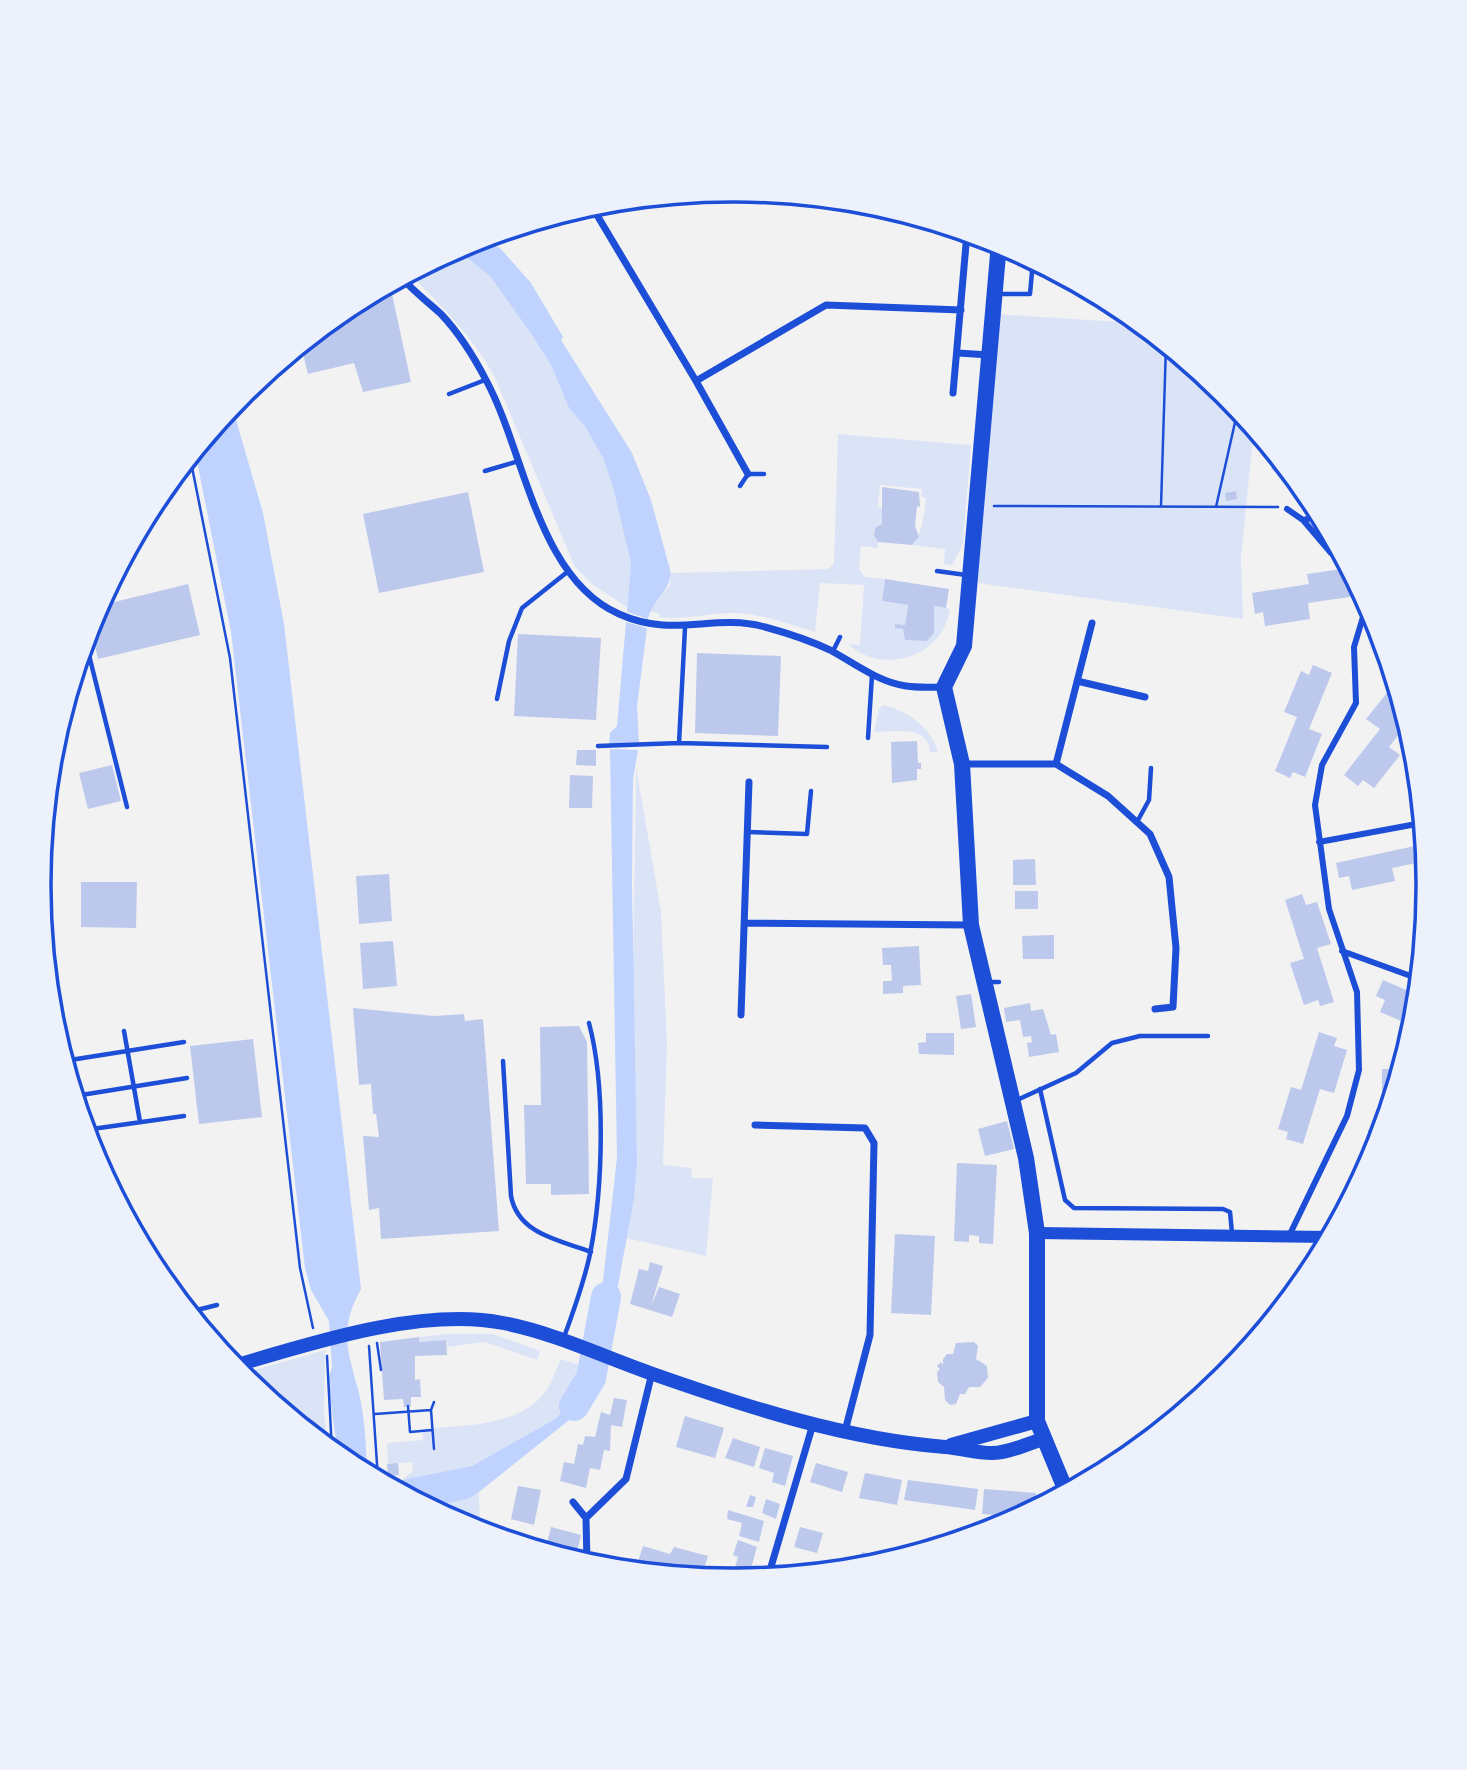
<svg xmlns="http://www.w3.org/2000/svg" width="1467" height="1770" viewBox="0 0 1467 1770" font-family="Montserrat,sans-serif">
<rect width="100%" height="100%" fill="#f2f2f2"/>
<path fill="#dbe4f7" d="M456 249 490 276 532 335 551 365 569 408 586 428 603 458 613 487 631 564 628 608 592 584 575 567 495 378C471 333 444 310 410 274Z
M997 314 1134 323 1135 319 1225 394 1254 429 1241 557 1243 619 970 582Z
M838 434 971 445 963 544 952 565 944 564 945 549 913 545C922 531 924 517 926 498L921 497 922 489 880 485 878 507 883 508 882 524 875 528 874 536 878 542V548L861 546 859 569 865 577 885 579 882 601 908 605 905 625 896 624 895 627 903 629 905 639 927 640 934 633V606L950 609C943 656 884 677 848 644L860 645 864 585 820 583 815 632C787 624 758 612 729 613 705 614 683 620 658 617L660 614 650 611 670 585 671 573 828 569 834 564Z
M883 705C907 710 932 728 938 752H930C928 724 895 732 874 732L879 709Z
M636 767 661 911 667 1045 663 1165 691 1168 692 1178H713L706 1256 626 1238 637 1162 632 1028Z
M447 1334H493L540 1351 537 1360 485 1342 447 1347 446 1340 419 1342V1337Z
M325 1350 324 1412 328 1447 240 1374Z
M561 1359 582 1366 565 1409 555 1419 472 1466 402 1480 413 1471 412 1462 388 1464 387 1443 423 1440 422 1429C461 1425 511 1428 541 1397 550 1388 555 1371 561 1359Z
M479 1492 480 1531 430 1507 468 1499Z"/>
<path fill="#bfd3fe" d="M481 239 500 248 531 283 563 337 561 340 632 453 651 500 671 573C669 593 652 601 648 619L627 612 631 564 613 487 603 458 586 428 569 408 551 365 532 335 490 276 456 249Z
M232 406 263 513 284 624 361 1289C338 1330 348 1351 359 1393 365 1419 366 1446 367 1473L338 1455 331 1404 329 1377 332 1367 329 1321 311 1290 305 1268 231 632 195 451Z
M626 622 647 628 637 706 639 745 609 744 610 733 617 726Z
M610 749 638 750 633 779 632 884 637 1162 634 1199 608 1339 591 1333 602 1290 617 1158Z
M582 1366 604 1374 588 1405 479 1492 468 1499 430 1507 396 1489 395 1485 402 1480 472 1466 555 1419 565 1409Z"/>
<g fill="none" stroke-linecap="round" stroke-linejoin="round">
<path stroke="#bfd3fe" stroke-width="30" d="M574 1406 591 1378 606 1297"/>
</g>
<path fill="#bdc9ec" d="M390 285 411 382 363 392 354 363 308 374 301 345 328 323 329 330 347 325 344 310Z
M1278 458 1292 476 1289 481 1271 469Z
M882 487 919 492 920 507 917 506 915 526 919 537 912 545 878 542 874 536 875 528 882 524Z
M1236 491 1237 499 1226 501 1225 493Z
M468 492 484 572 379 593 363 514Z
M1348 568 1363 595 1308 603 1310 619 1265 626 1263 612 1255 614 1252 593 1309 584 1307 574Z
M885 579 949 589 946 608 934 606V633L927 641 905 640 903 629 895 628V624L905 625 908 605 882 601Z
M188 584 200 635 98 659 90 625 98 606Z
M1380 633 1385 649 1382 651 1374 637Z
M518 634 601 638 596 720 514 716Z
M697 653 781 656 778 736 695 733Z
M1313 665 1332 673 1309 729 1322 734 1305 777 1293 772 1290 778 1275 771 1297 717 1284 712 1301 671 1309 675Z
M1394 684 1407 724 1389 747 1400 755 1374 788 1363 780 1358 786 1344 775 1380 729 1366 719Z
M917 741 918 763H921V769H917V780L892 783 891 742Z
M577 750H596V766L576 765Z
M112 765 121 801 88 809 79 773Z
M570 775 593 776 592 808H569Z
M1424 844 1426 861 1392 868 1395 881 1352 890 1349 876 1339 878 1336 863Z
M1035 859 1036 885H1013V860Z
M389 874 392 921 359 924 356 876Z
M81 882H137L136 928 81 927Z
M1015 891H1038V909H1015Z
M1302 894 1306 905 1317 902 1331 944 1317 948 1334 1002 1320 1006 1318 1000 1304 1005 1290 963 1304 959 1285 900Z
M1054 935V959H1023L1022 936Z
M393 941 397 986 363 989 360 943Z
M919 946 921 985 903 986V993L883 994V981H892L891 965H883L882 948Z
M1383 980 1418 995 1413 1026 1380 1012 1385 1000 1376 996Z
M971 994 976 1027 961 1029 956 996Z
M1030 1003 1031 1011 1043 1009 1051 1035 1056 1034 1059 1052 1029 1057 1027 1043 1032 1042 1031 1036 1023 1037 1020 1020 1006 1022 1004 1008Z
M353 1008 434 1016 464 1014 465 1021 483 1019 499 1231 381 1239 379 1208 369 1210 363 1136 379 1137 376 1114H373L371 1084 359 1085Z
M579 1026 587 1042 589 1194 551 1195V1184H526L524 1105H541L540 1027Z
M1319 1032 1337 1038 1334 1046 1347 1050 1334 1093 1320 1089 1303 1144 1286 1139 1288 1132 1278 1129 1291 1087 1301 1090Z
M926 1033H954V1055L919 1054 918 1043 926 1042Z
M253 1039 262 1117 199 1124 190 1046Z
M1382 1069H1399L1382 1129Z
M1007 1121 1014 1149 985 1156 978 1129Z
M1368 1130H1382L1368 1166Z
M957 1163 997 1165 993 1244 979 1243V1236L969 1235V1242L954 1241Z
M895 1234 935 1236 931 1315 891 1313Z
M650 1262 663 1266 651 1306 659 1287 680 1294 672 1317 630 1304 639 1269 648 1271Z
M419 1337V1342L446 1340 447 1355 415 1356V1380L420 1379 421 1397H411V1406L404 1407 403 1399 384 1400 380 1342Z
M974 1342 978 1346 976 1359 987 1366 988 1378 980 1387H969L965 1394H960L956 1404 950 1405 945 1400 944 1387 938 1382 937 1372 940 1369 937 1366 941 1362 943 1365V1359L947 1354H953L956 1343Z
M614 1398 627 1400 622 1427 611 1425 610 1451 604 1450 600 1470 590 1468 586 1488 560 1481 564 1462 574 1464 578 1444 583 1445 585 1436 595 1437 601 1412 610 1415Z
M685 1416 724 1428 715 1458 676 1447Z
M733 1438 760 1447 754 1467 725 1458Z
M765 1448 793 1456 785 1486 772 1482 774 1473 759 1468Z
M398 1463 399 1475 388 1476 387 1464Z
M816 1463 848 1472 842 1492 810 1482Z
M865 1473 902 1480 897 1505 859 1498Z
M908 1480 978 1489 975 1510 904 1500Z
M518 1486 541 1490 534 1525 511 1519Z
M984 1489 1036 1493 1034 1508 1018 1517 982 1514Z
M750 1495 756 1497 753 1507H746Z
M766 1499 780 1504 776 1519 762 1513Z
M728 1510 764 1521 759 1542 739 1536 742 1523 727 1519Z
M551 1527 581 1535 575 1560 500 1537 501 1532 547 1543Z
M800 1527 823 1533 817 1553 794 1547Z
M738 1540 757 1547 748 1579H726L730 1566 735 1567 738 1557 733 1555Z
M643 1546 670 1554 674 1547 708 1556 703 1572 685 1566 683 1572 662 1567 657 1573 637 1565Z
M862 1552 889 1557 888 1561 858 1567Z
M816 1562 845 1568V1569L813 1572Z"/>
<g fill="none" stroke-linecap="round" stroke-linejoin="round">
<path stroke="#1d4ed8" stroke-width="2.5" d="M190 457 230 658 300 1268 313 1328
M994 506 1278 507
M1161 506 1166 345
M1216 507 1238 409
M377 1343 381 1370
M369 1346 378 1479
M327 1356 332 1451
M408 1406 410 1432 432 1430
M375 1414 431 1410
M434 1449 431 1410 434 1402"/>
<path stroke="#1d4ed8" stroke-width="4.5" d="M998 294H1030L1033 261
M449 394 485 380
M485 471 519 461
M740 486 748 474H764
M937 571 966 575
M685 628 679 743 827 747
M85 639 127 807
M833 651 840 637
M497 699 509 641 522 608 566 573
M868 738 872 675
M598 746 679 743
M1137 822 1149 800 1151 768
M748 832 807 834 811 791
M988 982H999
M124 1031 140 1122
M64 1061 184 1042
M503 1061 511 1196C518 1234 559 1240 591 1252
M1040 1089 1065 1200 1074 1208 1223 1209 1230 1212 1232 1233
M75 1096 187 1078
M1017 1100 1076 1073 1112 1043 1140 1036H1208
M85 1130 184 1116
M189 1312 217 1305
M564 1337C574 1310 584 1282 590 1254 603 1189 606 1087 589 1023"/>
<path stroke="#1d4ed8" stroke-width="6" d="M1287 509 1303 520
M1321 516 1303 520 1331 553 1342 556
M1319 842 1422 823
M1342 951 1419 979
M1289 1236 1347 1116 1359 1070 1357 992 1329 909 1315 805 1322 765 1356 703 1354 647 1363 617 1371 611"/>
<path stroke="#1d4ed8" stroke-width="7" d="M591 205 696 381 826 305 961 310
M402 278C413 291 428 302 441 314 458 332 474 357 486 380 525 452 537 578 619 614 675 639 712 613 765 627 787 633 809 640 830 650 854 663 878 682 906 686 919 688 931 687 944 687
M958 353 989 355
M696 381 748 474
M953 393 967 233
M1077 681 1145 697
M962 764H1056L1108 796 1150 834 1169 877 1176 948 1173 1007 1155 1009
M1056 764 1092 623
M746 923 971 925
M741 1015 749 782
M755 1125 865 1128 874 1143 870 1335 845 1431
M573 1502 586 1518
M587 1563 586 1518 626 1479 652 1373
M768 1577 813 1424"/>
<path stroke="#1d4ed8" stroke-width="12" d="M1037 1233 1329 1237"/>
<path stroke="#1d4ed8" stroke-width="14" d="M234 1366C312 1343 421 1307 503 1323 555 1333 604 1357 653 1374 747 1407 845 1439 945 1447 960 1448 976 1453 992 1453 1008 1453 1027 1444 1043 1439
M951 1445 1037 1421"/>
<path stroke="#1d4ed8" stroke-width="16" d="M999 243 964 646 944 687 962 764 971 925 1026 1158 1037 1233V1421L1066 1491"/>
</g>
<path d="M0 0H1467V1770H0ZM733 202H734A682 682 0 0 1 1416 884V886A682 682 0 0 1 734 1568H733A682 682 0 0 1 51 886V884A682 682 0 0 1 733 202Z" fill="#edf1fc" fill-rule="evenodd"/>
<path fill="none" stroke="#1d4ed8" stroke-width="3.5" d="M733 202H734A682 682 0 0 1 1416 884V886A682 682 0 0 1 734 1568H733A682 682 0 0 1 51 886V884A682 682 0 0 1 733 202Z"/>
</svg>
